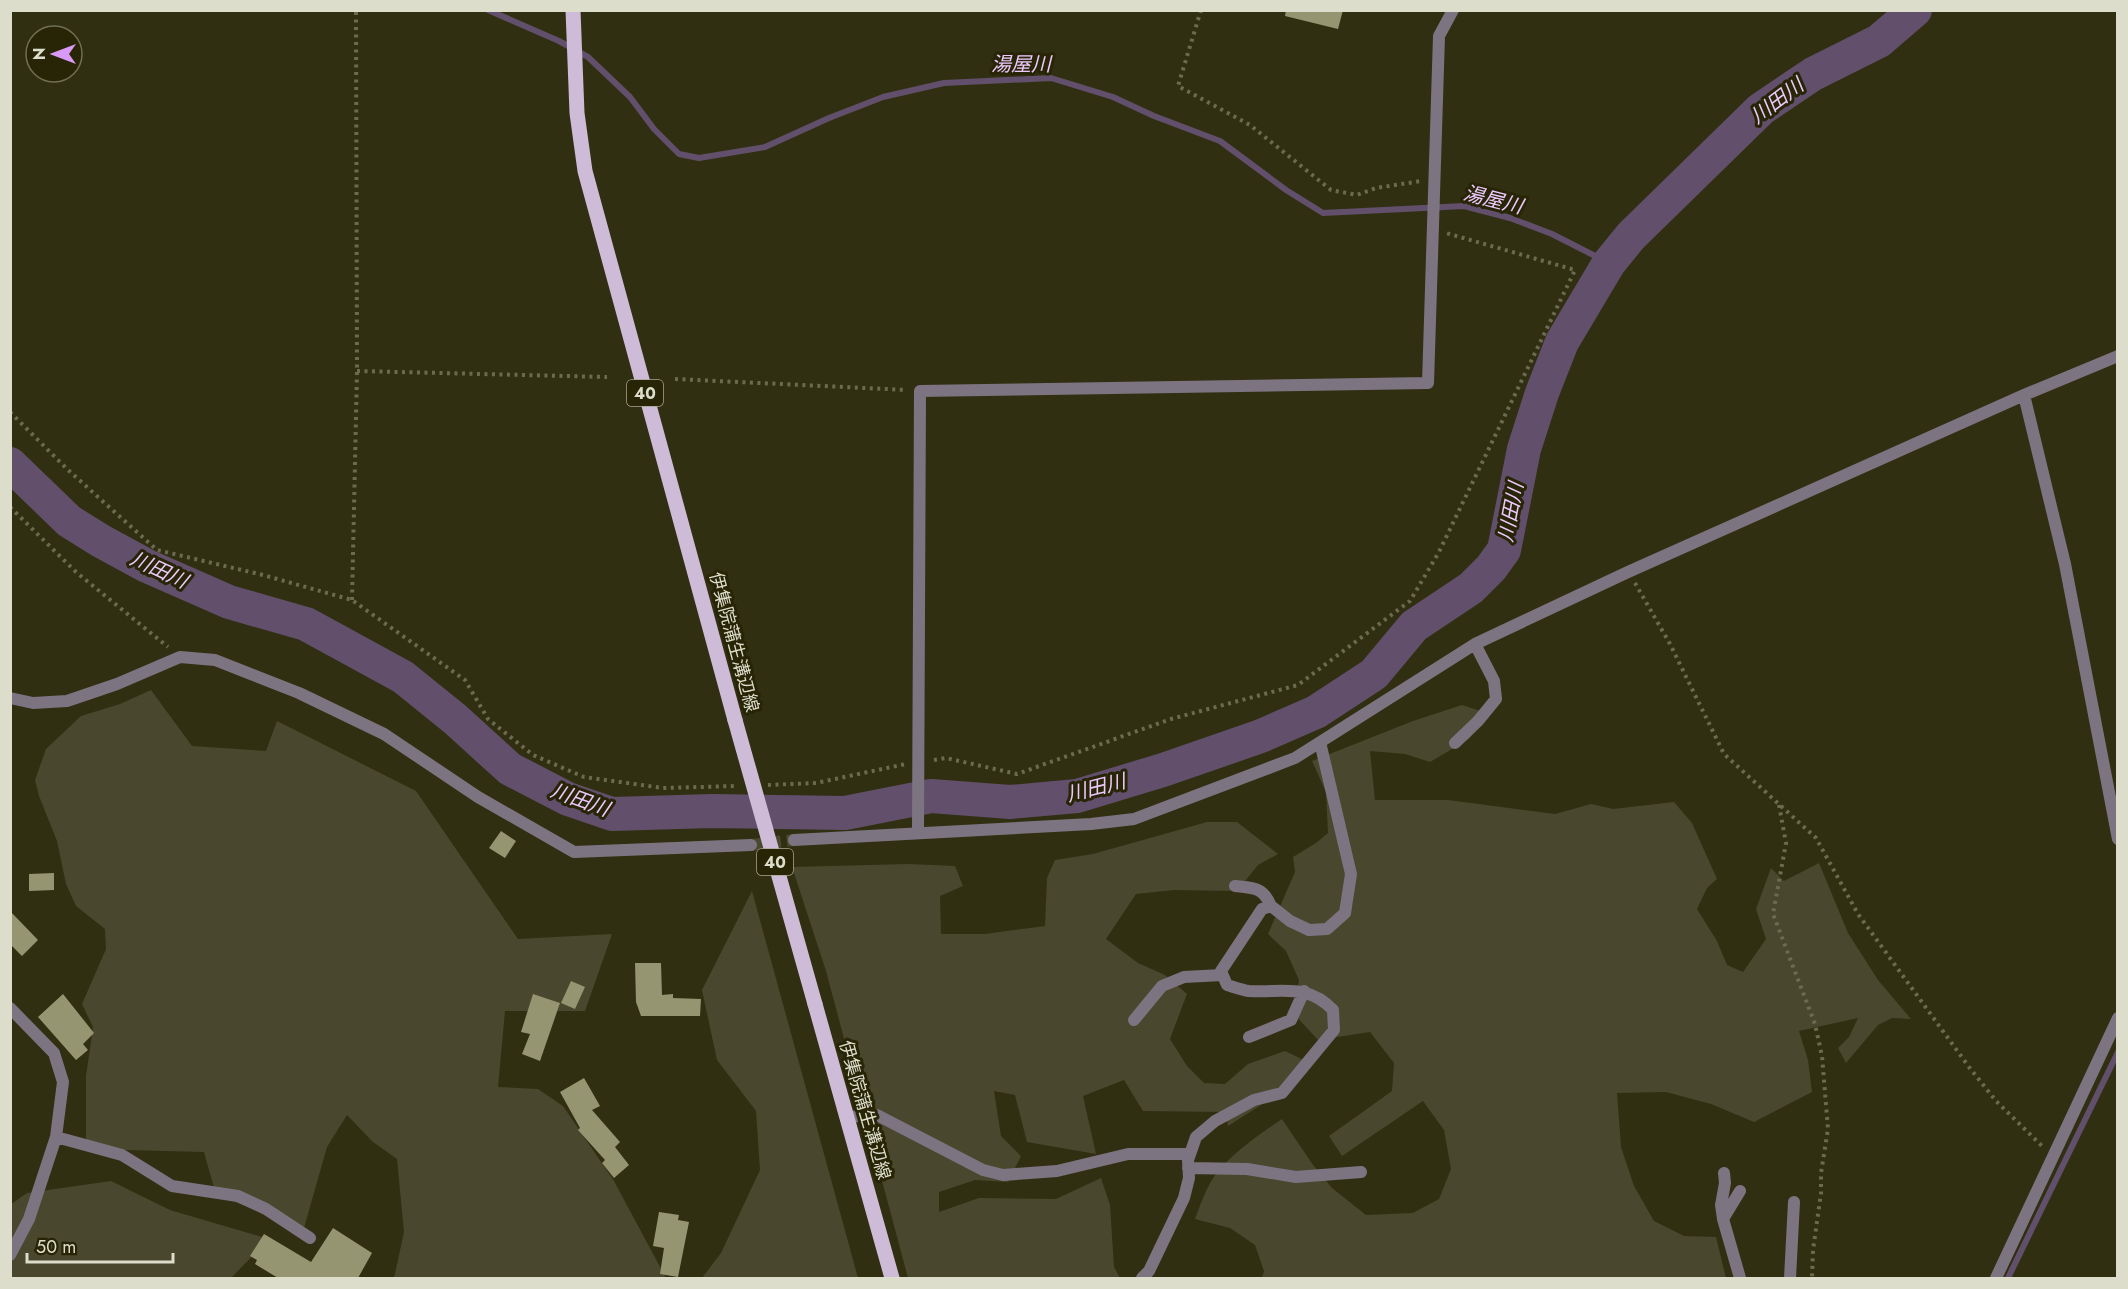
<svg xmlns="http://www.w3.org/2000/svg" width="2128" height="1289" viewBox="0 0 2128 1289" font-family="Jost,'Noto Sans JP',sans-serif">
<rect width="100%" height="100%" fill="#312f11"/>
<path fill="#49472d" d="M151 690 192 746 266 751 277 721 416 791 518 939 612 934 585 1011H505L498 1087 538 1089 563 1106 614 1181 666 1278H394L404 1232 397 1159 373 1142 347 1115 327 1147 304 1228 216 1195 204 1152 127 1150 86 1144V1076L93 1027 82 1004 106 949 105 929 76 906 66 884 57 841 39 796 35 780 46 749 81 716 120 704Z
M1462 705 1490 714 1469 739 1430 762 1405 754 1370 751 1375 800H1448L1555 814 1591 804 1613 809 1674 802 1692 823 1717 879 1707 888 1697 909 1717 941 1727 965 1743 972 1766 939 1756 909 1771 868 1784 881 1819 863 1848 933 1878 980 1911 1019 1892 1018 1878 1025 1846 1063 1838 1048 1849 1037 1858 1018 1799 1031 1808 1060 1812 1092 1754 1122 1711 1104 1666 1092 1617 1093 1621 1147 1634 1186 1654 1221 1684 1236 1716 1237 1726 1278H1262L1264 1271 1255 1245 1230 1228 1195 1219C1200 1206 1205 1191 1212 1180 1226 1157 1260 1134 1282 1119L1313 1165 1332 1188 1366 1215 1413 1213 1439 1199 1451 1169 1444 1130 1423 1101 1342 1156 1329 1136 1392 1091 1394 1063 1370 1032 1318 1040 1294 1014 1299 980 1286 951 1268 934 1295 872 1293 857 1316 843 1328 833 1326 792 1312 761 1413 721Z
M1207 822H1237L1278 854 1258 865 1237 891 1174 890 1136 894 1106 939 1138 963 1165 975 1187 994 1170 1039 1187 1066 1204 1083 1225 1084 1248 1064 1285 1051 1310 1063 1261 1105 1228 1126 1226 1112 1143 1111 1124 1080 1083 1096 1096 1154 1027 1142 1015 1095 994 1091 1001 1136 1021 1156 1008 1182 975 1180 939 1192V1212L979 1198 1056 1199 1101 1178 1110 1205 1114 1267 1120 1278H908L826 971 792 867 908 864 955 866 963 886 940 896 941 934H985L1045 926 1047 878 1055 860 1093 854Z
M752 891 858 1278H702L721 1253 760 1170 756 1111 717 1060 702 990Z
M111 1181 170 1210 269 1239 231 1278H11L10 1205 27 1193Z"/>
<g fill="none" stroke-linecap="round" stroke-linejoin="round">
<path stroke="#624f6b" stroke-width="6" d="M488 10 559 41 588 57 630 97 654 129 679 154 699 158 765 147 829 118 883 97 944 83 1051 78 1113 97 1154 116 1220 141 1286 190 1323 213 1464 206 1510 218 1552 234 1609 263
M2008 1278 2118 1052"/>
<path stroke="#624f6b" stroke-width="34" d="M10 464 69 521 101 541 147 566 229 602 306 624 403 677 455 719 510 769 568 799 612 814 712 811 845 813 931 796 1010 802 1077 796 1163 770 1261 736 1316 712 1374 674 1414 626 1471 588 1491 568 1504 550 1524 449 1542 393 1562 342 1609 263 1631 236 1761 109 1813 74 1879 41 1915 10"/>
</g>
<path fill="#969571" d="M1286 10H1343L1338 29 1285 16Z
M501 831 516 841 505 858 489 848Z
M54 873V890L29 891V874Z
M10 911 38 940 22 956 10 944Z
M635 963H661L662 995 673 994V998L701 999 700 1016H641L636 1002Z
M571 981 585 987 575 1009 561 1003Z
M63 994 94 1033 83 1044 88 1050 76 1060 38 1017Z
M533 994 560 1003 540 1061 522 1054 530 1034 521 1032Z
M584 1078 600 1106 592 1110 620 1142 615 1147 629 1165 614 1178 602 1163 605 1160 578 1130 580 1128 560 1092Z
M659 1212 679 1215 678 1220 689 1222 678 1277 660 1274 664 1248 653 1246Z
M333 1228 372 1253 358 1278H278L255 1264 257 1260 250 1256 264 1234 311 1262Z"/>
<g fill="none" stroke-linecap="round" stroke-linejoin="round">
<path stroke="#4b492d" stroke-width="12" stroke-dasharray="12 6" stroke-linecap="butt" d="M751 845 794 840"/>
<path stroke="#6c6b51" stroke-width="4" stroke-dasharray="3 4.5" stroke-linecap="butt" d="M1201 10 1178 86 1250 125 1331 190 1357 195 1376 188 1421 181
M357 371 607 377
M675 379 907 390
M10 412 68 470 157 550 263 575 352 600 465 680 488 719 533 755 584 777 663 788 737 786
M10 507 76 572 168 647
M1635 583 1670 644 1724 754 1816 838 1858 914 1969 1067 1996 1101 2042 1146
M352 600 357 371 356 10
M934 760 946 758 1017 774 1171 719 1298 685 1410 601 1439 552 1575 270 1446 233
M768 785 816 783 906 764
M1779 805 1786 843 1773 914 1815 1024 1822 1056 1828 1129 1821 1173V1193L1813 1250 1812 1278"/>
<path stroke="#7d7482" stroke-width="12" d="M2024 395 2065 564 2118 839
M10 698 33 703 67 701 117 684 180 657 215 660 299 693 384 734 478 797 574 852 751 845
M1455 743 1478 721 1496 699 1494 681 1475 644
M918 832 920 391 1428 383 1439 36 1453 10
M794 840 1091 824 1134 819 1295 758 1475 644 1628 572 2024 395 2118 356
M1235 886C1254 888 1263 887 1271 906
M10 1008 54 1053 63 1082 56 1137 29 1219 10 1255
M1134 1020 1162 986 1184 977 1222 975
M1249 1037 1291 1020 1304 991
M847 1117 877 1115 983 1170 1003 1175 1057 1171 1128 1154H1190
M56 1137 122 1155 172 1186 238 1196 266 1209 310 1238
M1188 1168 1247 1169 1296 1177 1361 1172
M1723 1219 1721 1205 1725 1183 1724 1173
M1142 1278 1149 1271 1184 1198 1189 1178 1188 1160 1196 1137 1215 1121 1254 1100 1282 1093 1334 1030 1333 1010C1307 983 1283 993 1249 991 1242 990 1234 987 1227 985L1221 971 1262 909 1271 906 1290 921 1309 930 1327 929 1345 913 1351 874 1320 742
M1740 1278 1723 1219 1740 1191
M1790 1278 1794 1202
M1996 1278 2118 1018"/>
<path stroke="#cebbd7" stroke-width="15" d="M573 10 577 113 585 171 735 720
M815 1004 892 1278"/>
<path stroke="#cebbd7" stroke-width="15" d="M735 720 815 1004"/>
</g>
<g text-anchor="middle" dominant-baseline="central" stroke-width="6" stroke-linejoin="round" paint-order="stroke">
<g fill="#272506" stroke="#a6a691" stroke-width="1.5">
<rect x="627" y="380" width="36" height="26" rx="4.5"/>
<rect x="757" y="849" width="36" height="26" rx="4.5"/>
</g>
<g font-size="16" font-weight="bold" fill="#ddc">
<text x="645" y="393">40</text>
<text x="775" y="862">40</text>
</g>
<g font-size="18" fill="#ddc" stroke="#272506">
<text transform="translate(734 642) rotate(75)">伊集院蒲生溝辺線</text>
<text transform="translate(865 1110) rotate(74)">伊集院蒲生溝辺線</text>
</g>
<g font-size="20" font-style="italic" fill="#edc9fe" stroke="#272506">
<text x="1021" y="64">湯屋川</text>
<text transform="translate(1777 101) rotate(-37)">川田川</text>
<text transform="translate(1493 200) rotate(14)">湯屋川</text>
<text transform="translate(1511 512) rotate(-79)">川田川</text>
<text transform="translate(159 570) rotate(25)">川田川</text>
<text transform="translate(1096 788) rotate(-14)">川田川</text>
<text transform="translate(580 800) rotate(20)">川田川</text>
</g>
</g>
<rect width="2128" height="1289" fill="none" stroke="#ddddcc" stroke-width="24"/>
<g transform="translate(54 54) rotate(270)"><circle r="28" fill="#272506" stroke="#706f55" stroke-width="1.5"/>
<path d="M0-4.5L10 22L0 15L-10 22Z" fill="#d99af7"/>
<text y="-9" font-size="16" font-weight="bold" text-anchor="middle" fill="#ddddcc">N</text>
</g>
<path d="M27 1253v9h146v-9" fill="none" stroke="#ddddcc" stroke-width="3"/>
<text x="36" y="1253" font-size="18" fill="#ddddcc" stroke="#272506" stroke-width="4.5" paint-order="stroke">50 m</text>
</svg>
